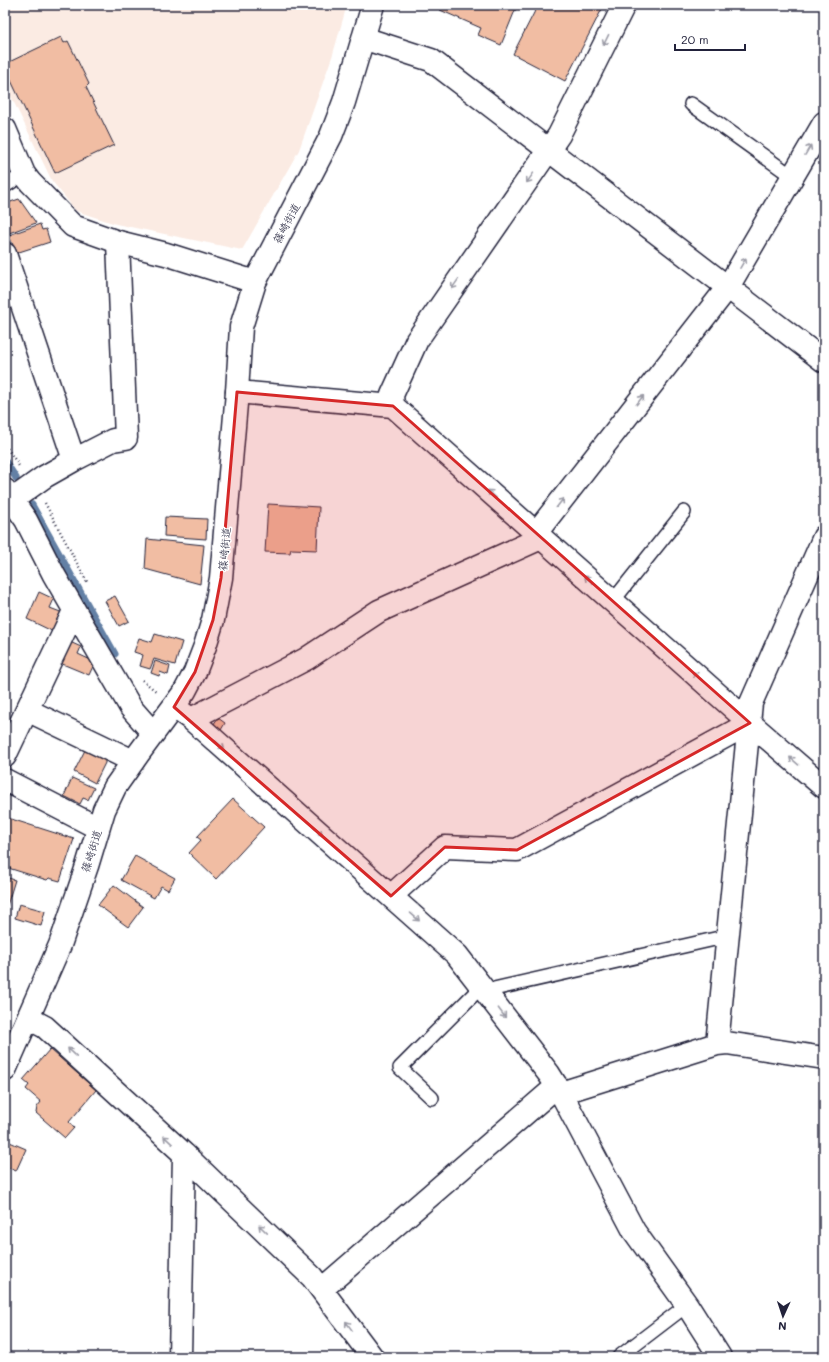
<svg xmlns="http://www.w3.org/2000/svg" width="829" height="1362" viewBox="0 0 829 1362" font-family="Mali,'Klee One',sans-serif">
<rect width="100%" height="100%" fill="#fff"/>
<filter id="ink" filterUnits="userSpaceOnUse"><feTurbulence type="fractalNoise" baseFrequency=".025" numOctaves="2"/><feDisplacementMap in="SourceGraphic" scale="8" xChannelSelector="R" yChannelSelector="G"/><feConvolveMatrix kernelMatrix="1 2 1 2 8 2 1 2 1" color-interpolation-filters="sRGB"/></filter>
<g filter="url(#ink)">
<path fill="#fbebe3" d="M5 5H347L333 54 299 150 242 250 116 224 76 211 52 181 5 84Z"/>
<g fill="none" stroke-linecap="round" stroke-linejoin="round">
<path stroke="#6480a5" stroke-width="7" d="M5 461 16 478
M32 505 115 654"/>
</g>
<path fill="#f1bda3" stroke="#22223b" d="M442 5H508L516 8 501 45 478 35 481 28 440 10Z
M538 5H604L565 81 513 54Z
M61 37 64 43 68 41 89 84 86 87 114 145 55 173 5 68V64Z
M19 199 36 223 9 233 5 220V204Z
M40 224 42 230 46 229 50 242 16 253 9 235Z
M268 504 319 507 317 550 291 549 290 553 265 552Z
M165 517 207 519 206 539 164 536Z
M147 539 204 545 200 584 145 569Z
M39 592 54 599 50 608 63 613 54 632 27 619Z
M115 596 129 621 119 626 105 601Z
M155 634 182 642 175 665 154 659 150 669 140 666 143 655 134 652 139 638 152 642Z
M70 642 81 647 78 654 95 662 89 675 60 663Z
M155 661 170 666 168 675 160 672 159 676 151 673Z
M218 718 225 723 221 730 213 725Z
M86 748 105 758V763L95 783 74 772Z
M72 778 94 788 88 800 83 798 80 804 64 796Z
M233 799 264 827 216 879 189 853 201 840 197 837Z
M5 817 74 839 60 881 49 878 47 880 5 867Z
M135 856 175 878 168 890 161 886 154 898 121 880Z
M5 877 15 880 5 912Z
M114 885 143 907 128 927 98 905Z
M19 904 45 911 41 926 15 918Z
M50 1049 96 1090 69 1122 74 1128 65 1138 36 1113 37 1107 41 1102 26 1089 29 1085 23 1080Z
M5 1140 26 1149 16 1171 5 1166Z"/>
<g fill="none" stroke-linecap="round" stroke-linejoin="round">
<g stroke="#22223b" stroke-width="16">
<path id="lane" d="M691 104 793 177
M5 186 24 174
M613 601 684 512
M485 991 728 936
M432 1098 400 1068 482 986
M619 1357 687 1305"/>
</g>
<g stroke="#22223b" stroke-width="25">
<path id="street" d="M5 254 74 460
M237 392 393 406 750 723 824 787
M393 406 392 395 417 340 559 135 624 5
M5 490 26 520 54 575 131 708 153 733
M12 500 44 477 74 460 113 440 126 438 118 242
M536 533 728 287 824 123
M174 707 191 719 457 955 549 1074 561 1093 634 1231 687 1305 720 1357
M27 710 133 761
M191 719 306 659 379 611 541 538
M5 756 74 611
M5 780 98 828
M391 896 445 847 517 850 750 723
M28 1018 45 1027 184 1154 312 1277 372 1357
M717 1044 751 703 824 537
M561 1093 717 1044 727 1043 824 1058
M322 1289 557 1086
M180 1357 184 1154"/>
</g>
<g stroke="#22223b" stroke-width="25">
<path id="secondary" d="M363 38 431 60 824 361
M5 129 24 174 30 182 73 226 118 242 166 254 255 282
M5 1070 60 945 87 866 104 810 115 787 139 753 185 691 195 672 205 646 213 620 221 578 237 392 241 327 255 282 331 136 344 102 373 5"/>
</g>
<path stroke="#22223b" stroke-width="2.5" stroke-dasharray="1 3" stroke-linecap="butt" d="M5 445 19 466
M45 503 87 582
M142 680 157 692"/>
<use href="#lane" stroke="#fff" stroke-width="13"/>
<use href="#street" stroke="#fff" stroke-width="22"/>
<use href="#secondary" stroke="#fff" stroke-width="22"/>
</g>
<defs><path id="oneway-shaft" d="M-6 0H5M1.5-3L5.5 0L1.5 3" fill="none" stroke-width="1.6" stroke-linecap="round" stroke-linejoin="round"/></defs>
<g stroke="#9c9ca7">
<use href="#oneway-shaft" transform="translate(606 40) rotate(116)"/>
<use href="#oneway-shaft" transform="translate(808 150) rotate(-60)"/>
<use href="#oneway-shaft" transform="translate(530 178) rotate(125)"/>
<use href="#oneway-shaft" transform="translate(743 263) rotate(-60)"/>
<use href="#oneway-shaft" transform="translate(455 284) rotate(125)"/>
<use href="#oneway-shaft" transform="translate(640 400) rotate(-52)"/>
<use href="#oneway-shaft" transform="translate(492 494) rotate(-138)"/>
<use href="#oneway-shaft" transform="translate(560 503) rotate(-52)"/>
<use href="#oneway-shaft" transform="translate(589 580) rotate(-139)"/>
<use href="#oneway-shaft" transform="translate(697 676) rotate(-138)"/>
<use href="#oneway-shaft" transform="translate(220 745) rotate(41)"/>
<use href="#oneway-shaft" transform="translate(794 761) rotate(-139)"/>
<use href="#oneway-shaft" transform="translate(318 831) rotate(41)"/>
<use href="#oneway-shaft" transform="translate(415 917) rotate(41)"/>
<use href="#oneway-shaft" transform="translate(502 1013) rotate(53)"/>
<use href="#oneway-shaft" transform="translate(72 1052) rotate(-137)"/>
<use href="#oneway-shaft" transform="translate(168 1140) rotate(-137)"/>
<use href="#oneway-shaft" transform="translate(263 1229) rotate(-136)"/>
<use href="#oneway-shaft" transform="translate(349 1326) rotate(-126)"/>
</g>
</g>
<path fill="#d62828" fill-opacity="0.2" stroke="#d62828" stroke-width="3" stroke-linejoin="round" d="M237 392 393 406 750 723 517 850 445 847 391 896 174 707 195 672 213 620 221 578Z"/>
<g text-anchor="middle" dominant-baseline="central" stroke-width="3" stroke-linejoin="round" paint-order="stroke">
<g font-size="11" fill="#22223b" stroke="#fff">
<text transform="translate(286 223) rotate(-62)">篠崎街道</text>
<text transform="translate(224 549) rotate(-85)">篠崎街道</text>
<text transform="translate(91 851) rotate(-73)">篠崎街道</text>
</g>
</g>
<rect width="829" height="1362" fill="none" stroke="#fff" stroke-width="20"/>
<rect x="10" y="10" width="809" height="1342" fill="none" stroke="#22223b" stroke-width="1.5" filter="url(#ink)"/>
<g transform="translate(783 1316) rotate(183)" stroke="#ffffff" stroke-width="3" paint-order="stroke">
<path d="M0-3L7 15L0 10L-7 15Z" fill="#22223b"/>
<text y="-6" font-size="11" font-weight="bold" text-anchor="middle" fill="#22223b">N</text>
</g>
<path d="M675 44v6h70v-6" fill="none" stroke="#22223b" stroke-width="2"/>
<text x="681" y="44" font-size="12" fill="#22223b" stroke="#ffffff" stroke-width="3" paint-order="stroke">20 m</text>
</svg>
